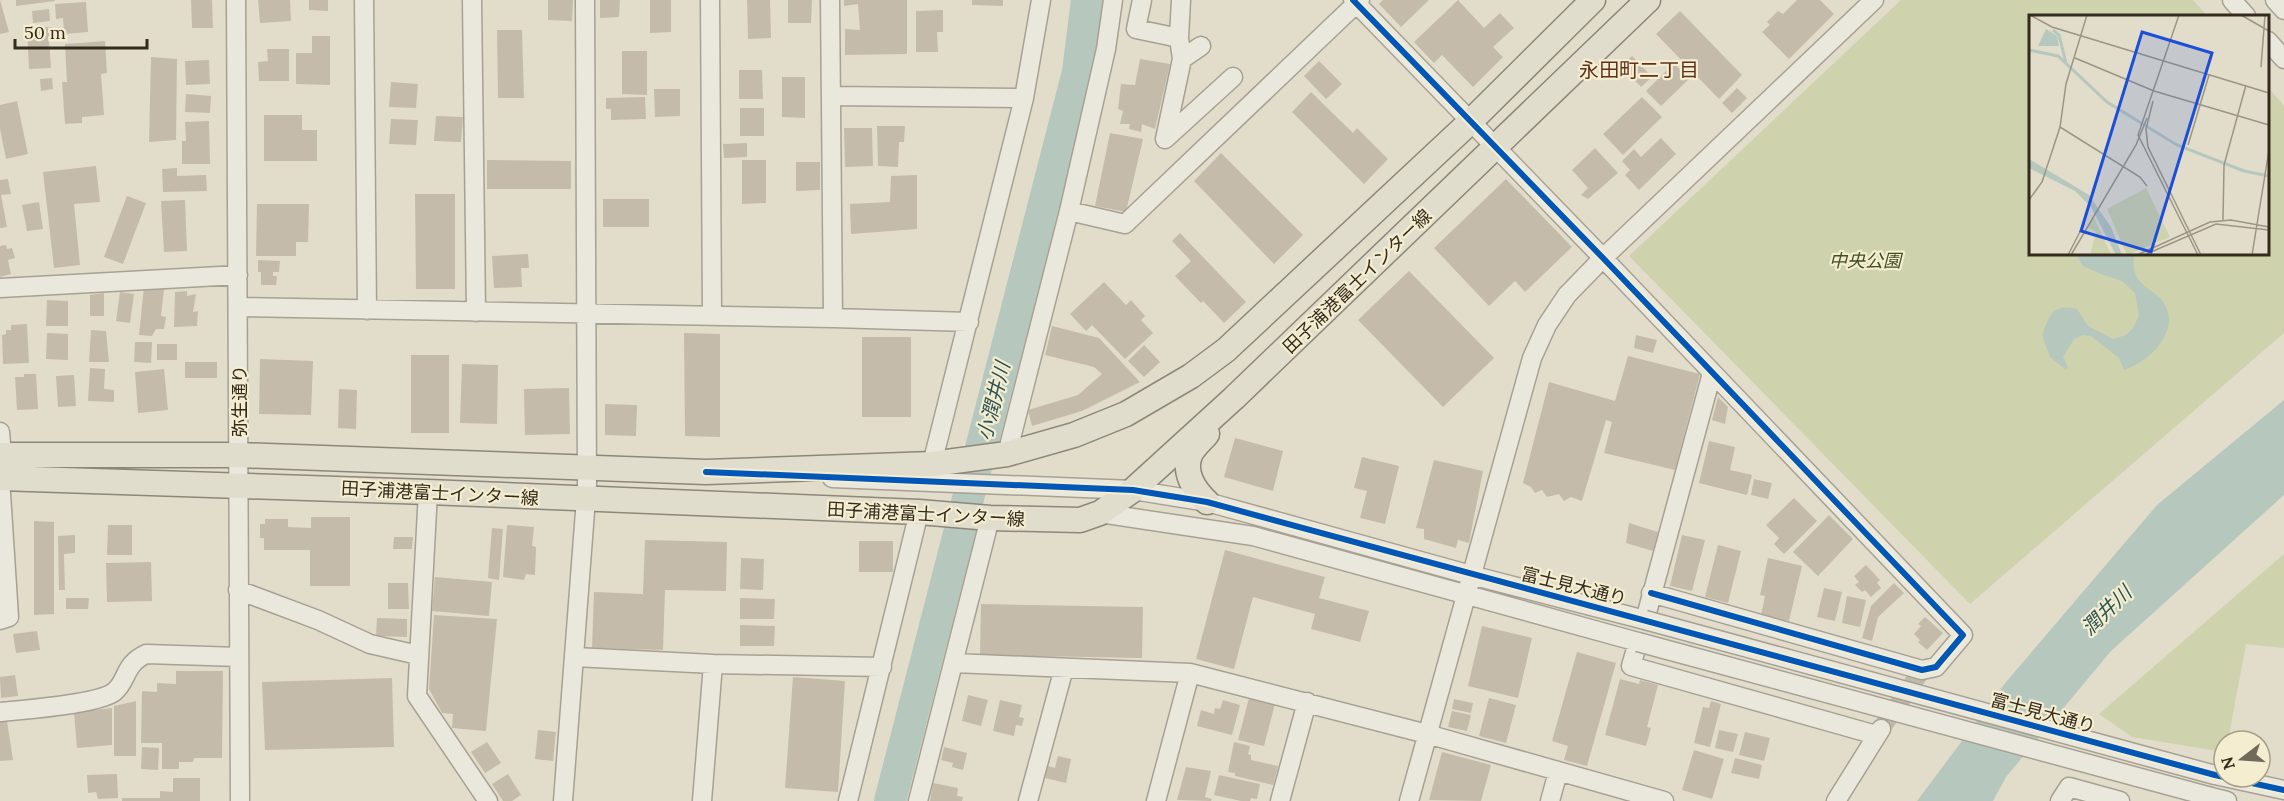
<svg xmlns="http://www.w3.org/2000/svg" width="2284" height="801" viewBox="0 0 2284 801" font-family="Lora,'Noto Sans JP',serif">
<rect width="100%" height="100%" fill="#e2ddca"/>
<path fill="#ced2ad" d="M1901 0H2193L2207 16H2030V254H2268V87L2284 106V333L1970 604 1629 256Z
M2284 554V648L2246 644 2228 741H2224V752L2132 737 2099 714Z"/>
<path fill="#b6c7be" d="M2076 254H2134C2129 290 2157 286 2166 307 2178 335 2148 362 2124 370L2119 358 2091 336 2083 335 2074 339 2063 357 2068 367 2065 369 2050 357 2042 335C2050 315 2052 303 2077 309L2088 326 2113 339 2126 335 2133 328 2139 316 2135 293 2122 281 2101 274 2083 266Z
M2284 400V495L2111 651 2006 777 1993 801H1917L2006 682 2157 505Z"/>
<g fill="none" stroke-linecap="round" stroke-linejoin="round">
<path stroke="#b6c7be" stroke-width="32" d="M890 801 1078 72 1087 0"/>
</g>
<path fill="#c5bbab" d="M0 0 9 32 0 34Z
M16 0H55V1L16 6Z
M191 0H212L213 28H192Z
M258 0H290L291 21 260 23Z
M309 0H328V11L309 10Z
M548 0H573L572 21 548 20Z
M600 0H620L619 17 600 18Z
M650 0H671V32L650 33Z
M747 0H770L771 38 748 39Z
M788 0H812L811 23H788Z
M844 0H907V54L845 55V29L860 30 858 4 844 6Z
M972 0H1003V6L972 5Z
M1383 0H1429L1401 27 1379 4Z
M1458 0 1484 28 1500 13 1514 28 1493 47 1503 57 1473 87 1442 55 1434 63 1414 42Z
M1797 0H1820L1834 14 1789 59 1762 32 1770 25 1767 22 1778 11 1783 14Z
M86 2 88 32 64 34 63 18 56 19 55 4Z
M49 9 50 21 33 23 32 11Z
M943 10V32H937L938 52H916V11Z
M1680 11 1742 75 1719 99 1656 34Z
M52 27 53 41H49L51 68 29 69 27 28Z
M497 30H522L524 98H498Z
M312 36H330V85L296 84V53H312Z
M105 41 107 73 101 74 104 115 82 117V123L65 124 62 82H67L65 44Z
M267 49H289V81H259L258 62 268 61Z
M622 51H647V95L622 94Z
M1632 56 1652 77 1641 87 1621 66Z
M151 57 177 59 176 140 149 142Z
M1140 59 1170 64 1155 129 1142 124 1141 132 1129 129 1130 124H1120L1123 111 1118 109 1121 84 1135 85Z
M209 60 210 84 186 85 185 61Z
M1319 61 1342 84 1326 99 1304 76Z
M1674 63 1689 79 1661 106 1646 91Z
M739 70H762L763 99H739Z
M782 77H805V118L782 117Z
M52 78 53 89 41 91 40 79Z
M391 82 418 84 416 108 389 107Z
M1737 88 1747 98 1732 113 1722 103Z
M654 89H680V116L655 117Z
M1311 92 1353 133 1357 128 1388 159 1364 184 1292 112Z
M186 94 211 96 210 113 185 112Z
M645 97 646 119 611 120V109H606V98Z
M1642 97 1662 117 1623 155 1603 134Z
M17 101 28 154 6 159 0 129V105Z
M740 108H764V136H740Z
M264 115H302V130H317V161H264Z
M436 116 463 117 461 142 434 141Z
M391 119 418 120 416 145 389 144Z
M209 121 210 164H182V141H186L185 122Z
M877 126H905L904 142H899L898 167 878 166Z
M844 128H872L873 166 845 167Z
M1110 133 1143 139 1126 212 1095 206Z
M1661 138 1676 154 1639 190 1625 175 1630 170 1622 161 1634 149 1641 157Z
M747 143V157L724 158 723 144Z
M1595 148 1618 173 1588 199 1581 195 1588 188 1572 170Z
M1221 153 1303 235 1274 264 1194 181Z
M487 160 571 161V189H487Z
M742 160H766V203L742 204Z
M796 162H820V190L796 191Z
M96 166 100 202 74 204 80 265 54 268 43 172Z
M177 168V176L206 175 207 191 163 192 162 169Z
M917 175V229L851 234 850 204 890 202 891 176Z
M8 179 11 194 1 195 7 227 0 228V180Z
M1506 179 1572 247 1525 292 1515 281 1489 306 1434 248Z
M415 194H455V289H416Z
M127 196 146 203 123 264 104 257Z
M603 199H649V227H603Z
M185 200 187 251 164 252 161 201Z
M39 202 43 229 27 231 22 205Z
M257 204H309L308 242H296V256H256Z
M1180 233 1246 302 1224 323 1203 301 1201 303 1175 276 1191 261 1172 241Z
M6 245 7 249 12 248 15 258 8 260 11 274 0 277V246Z
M528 254 529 268H521L522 287 494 288 492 256Z
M258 260 280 261 279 272H273V276H277L276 285H261V272H258Z
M1409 271 1494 358 1443 407 1358 320Z
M1104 282 1126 305 1131 300 1145 316 1141 320 1153 333 1125 359 1092 325 1086 331 1070 314Z
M144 287 164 289 161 316 166 317 164 329H156L152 336 139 335Z
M187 291V296L196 294 193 312 198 311 197 326 174 327 175 292Z
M120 292 134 294 130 323 116 321Z
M104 293V316H90V295Z
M47 300 68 301V326H46Z
M27 324 29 363 3 364 2 335 6 334V330H11V325Z
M1052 326 1099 338 1140 382 1082 411 1032 426 1028 410 1078 395 1102 374 1094 367 1045 355Z
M91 330 106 331 109 362H89Z
M47 333 68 334V360L46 359Z
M684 333 720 334V437L685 436Z
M1636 335 1657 340 1653 353 1634 348Z
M862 337H911V417H862Z
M135 342H152L151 363 134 362Z
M157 344H177V360H157Z
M1144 345 1160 362 1144 377 1128 361Z
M411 355H449V433H411Z
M1628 356 1700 374 1675 470 1604 453 1612 422 1606 420 1582 501 1571 497 1564 501 1559 494 1547 497 1542 490 1535 493 1531 487 1523 483 1549 382 1615 401Z
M260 359 313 361 311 415 259 414Z
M185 362H217V378H185Z
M462 364 498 365 497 424 460 423Z
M90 368 105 369 104 389 114 390V402L88 401Z
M164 369 168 410 138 413 135 372Z
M24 374H36L38 409 17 410 15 377H24Z
M74 375 76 406 58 407 56 376Z
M569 388 570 434 525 435 524 389Z
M339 389 357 390 356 429 338 428Z
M1718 397 1728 407 1725 424 1712 420Z
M605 404 637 405 636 436 605 435Z
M1235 438 1283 451 1273 491 1224 477Z
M1709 441 1735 447 1730 470 1752 475 1747 495 1699 483Z
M1362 457 1399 466 1385 524 1360 518 1367 491 1354 488Z
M1434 460 1483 471 1469 543 1458 540 1456 548 1424 539V529L1416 528Z
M1754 479 1772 483 1768 499 1751 495Z
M1794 498 1817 521 1784 554 1774 544 1779 538 1766 525Z
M1829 515 1853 539 1818 576 1793 552Z
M311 517H350V586H310V550H264V538H260V524H265V519H288V527L311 528Z
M34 521 54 522V614L34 615Z
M1629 523 1658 532 1653 551 1626 543Z
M108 525H132V555H107Z
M507 525 534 527 532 546 536 547 535 575 526 574 524 580 503 577Z
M492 528 503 529 499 580 488 578Z
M75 535V553L64 554 65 590H59L58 536Z
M1682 535 1705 540 1692 591 1670 586Z
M394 537H413L412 549H393Z
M645 540 727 542 726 591 665 590 663 650 592 648 594 592 643 594Z
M859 541H893V572H859Z
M1718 545 1741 551 1728 603 1705 597Z
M1225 550 1325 577 1319 598 1369 611 1360 642 1311 629 1315 614 1253 597 1234 669 1196 659Z
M741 558 764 559 763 590 740 589Z
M1768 558 1802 566 1789 621 1761 615 1765 596 1760 595Z
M151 562 152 601 107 602 106 563Z
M1866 565 1880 580 1877 583 1881 588 1871 597 1865 590 1862 592 1855 585 1859 582 1854 576Z
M435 577 492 582 489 616 432 611Z
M388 583H408L409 609H388Z
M1894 583 1904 593 1878 617 1872 641 1862 638 1871 606Z
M1824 588 1842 592 1835 621 1817 617Z
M1847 596 1866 600 1860 627 1842 623Z
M66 598H89L88 609H66Z
M740 598 775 599 774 619H740Z
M981 604 1143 607 1142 658 980 655Z
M434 615 497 619 486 731 452 728 453 714 442 713 429 689Z
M1925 617 1943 633 1927 650 1918 642 1920 640 1914 634 1921 626 1918 624Z
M377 618 407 619V637L376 636Z
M740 625 775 626 774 646H740Z
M1482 626 1532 638 1518 698 1468 686Z
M37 631 40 650 16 653 13 634Z
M1577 652 1616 663 1587 766 1564 760 1568 746 1552 741Z
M176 671H223L222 758H194L193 762H179V769H162V743H141L142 691 157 692V683L176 684Z
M15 675 18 696 1 698 0 677Z
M793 677 845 681 838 792 785 788Z
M392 678 394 747 265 750 262 682Z
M1620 679 1639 684 1640 680 1658 685 1647 727 1651 728 1646 746 1605 735Z
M968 695 988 700 981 726 962 721Z
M1249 698 1275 704 1264 746 1238 740Z
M1489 698 1516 705 1506 743 1479 736Z
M1454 699 1473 703 1471 713 1452 709Z
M1000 700 1022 705 1019 717 1024 718 1022 726 1016 725 1014 736 993 731Z
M1223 700 1240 705 1232 735 1197 726 1201 710 1214 714 1215 708 1220 709Z
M136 701V756H114V706Z
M1711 701 1721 704 1710 747 1694 743 1703 707 1709 708Z
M112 708V745L77 748 74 712Z
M1452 711 1471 715 1467 731 1448 727Z
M0 721H7L13 760 0 761Z
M538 730 556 732 553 761 535 759Z
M1719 730 1738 734 1733 752 1715 748Z
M1745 732 1770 738 1764 761 1739 755Z
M487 742 501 763 485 773 471 752Z
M1234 742 1250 746 1248 754 1251 755V760L1278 766 1273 785 1235 776V773L1228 772Z
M142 747 159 748 158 770 141 769Z
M944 747 967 753 963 770 952 767 953 763 941 760Z
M1694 750 1724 759 1712 799 1682 790Z
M1442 752 1491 765 1481 801 1429 800Z
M1058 756 1071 759 1066 783 1045 778 1048 766 1055 768Z
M1735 758 1762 765 1759 779 1731 773Z
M1186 767 1211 771 1205 797 1212 799 1211 801 1177 800Z
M117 774 118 798 98 799 96 792 88 793 87 775Z
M508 774 521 795 512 801H503L492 784Z
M1219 775 1260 784 1257 799 1251 798 1250 801H1241L1214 795Z
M173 778H200V801H122V798H160V791L173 792Z
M933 783 958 788 957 796 963 797 962 801H930Z"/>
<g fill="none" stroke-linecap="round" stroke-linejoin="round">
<path stroke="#bfb9a7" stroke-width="18" stroke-dasharray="18 9" stroke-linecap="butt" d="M1881 729 1922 670"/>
<g stroke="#a7a194" stroke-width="21">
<path id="minor" d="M236 0 240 801
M364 0 367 310
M472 0 476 312
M710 0 712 316
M830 0 833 318
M1142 0 1136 29 1179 38
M1181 0 1179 38 1182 59 1165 139 1233 77
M1353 0 1603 258 1963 635 1936 667 1922 670 1651 593
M2232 0 2246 16
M2275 0 2284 10
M2268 41 2284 59
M1182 59 1201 46
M832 96 1024 98
M1069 211 1125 224 1360 0
M0 288 238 275
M239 307 833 318 969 322
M0 432 2 455
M1007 454 1069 211 1106 49 1113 0
M932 464 1024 98 1041 0
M832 478 1133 490 1207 502 1471 575 1645 620 1712 373
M428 492 417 696 488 801
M1100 513 1253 536 1638 642 1631 666 1876 735
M238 590 318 620 370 644 418 655
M0 620 9 617 0 478
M575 657 713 664 882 667
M954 663 1190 673 1427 734 1664 801
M0 712C23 710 98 704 114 692 128 681 123 665 146 654L239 657
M2215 775 2284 790
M2211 797 2227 801
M563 801 587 485 585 0
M702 801 713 664
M848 801 919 512
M918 801 990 518
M1028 801 1064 668
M1156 801 1190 673
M1280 801 1307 702
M1409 801 1532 358 1547 325 1567 295 1603 258 1874 0
M1550 801 1558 772
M1836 801 1881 729
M2060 801 2069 787 2120 801"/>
</g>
<g stroke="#8c877a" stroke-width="27">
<path id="major" d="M1207 434C1202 440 1195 446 1191 453 1182 471 1194 490 1207 502
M0 455H238L706 472 932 464 1007 454 1074 435 1126 414 1191 376 1226 350 1470 122 1593 0
M0 478 428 492 919 512 990 518 1080 520 1100 513 1133 490 1234 398 1648 0"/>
</g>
<use href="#minor" stroke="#eae7dc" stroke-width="18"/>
<use href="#major" stroke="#e1ddcd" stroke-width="24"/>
<g stroke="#a7a194" stroke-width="21" stroke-linecap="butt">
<path id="minor-bridge" d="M1645 620 2215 775
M1638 642 2211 797"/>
</g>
<use href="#minor-bridge" stroke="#eae7dc" stroke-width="18"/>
<g stroke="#f4edcf" stroke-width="10">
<path id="cycleway" d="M1353 0 1603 258 1963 635 1936 667 1922 670 1651 593
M706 472 1133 490 1207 502 2215 775 2284 790"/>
</g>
<use href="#cycleway" stroke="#0057b8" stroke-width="6"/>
</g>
<g text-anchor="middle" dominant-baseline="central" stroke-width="4.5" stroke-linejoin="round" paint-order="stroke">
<g font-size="18" font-style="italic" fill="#415024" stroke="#f4edcf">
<text x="1865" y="260">中央公園</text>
</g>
<g font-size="18" fill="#342a1d" stroke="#f4edcf">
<text transform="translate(1357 281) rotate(-44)">田子浦港富士インター線</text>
<text transform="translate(239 401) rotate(-90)">弥生通り</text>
<text transform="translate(440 493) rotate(3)">田子浦港富士インター線</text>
<text transform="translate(926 514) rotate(3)">田子浦港富士インター線</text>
<text transform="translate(1574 586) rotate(14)">富士見大通り</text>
<text transform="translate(2043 713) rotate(15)">富士見大通り</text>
</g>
<g font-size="20" fill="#5f321e" stroke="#f4edcf">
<text x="1639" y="69">永田町二丁目</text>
</g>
<g font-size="20" font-style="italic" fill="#2c5354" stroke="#f4edcf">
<text transform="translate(993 401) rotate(-76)">小潤井川</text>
<text transform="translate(2106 610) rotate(-44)">潤井川</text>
</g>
</g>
<g transform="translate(2029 15)">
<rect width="240" height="240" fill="#e2ddca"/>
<path d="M117 173 141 222 98 240 78 194ZM65 202 82 240H61L67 217 58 212Z" fill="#ced2ad"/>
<path d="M17 14 28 21 30 31H9ZM0 144 60 180 82 212 93 240H87L62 192 46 176 0 153Z" fill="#b6c7be"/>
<path fill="none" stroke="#b6c7be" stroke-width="3" d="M24 15 30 20 37 48M0 35 29 41 78 87 148 130 215 156 240 161"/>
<path fill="none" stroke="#9c9585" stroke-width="1.5" d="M1 0 23 12 240 78M150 0 109 120 169 240M212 0 240 16M46 43 125 76 240 110M232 52 236 0M124 86 117 114 119 132 172 240M31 112 111 162 118 171M159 130 180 60M0 185 13 167 31 112 37 69 58 0M194 205 195 150 217 70M39 240 55 209M42 240 107 130 118 103M108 240 181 207 202 205 240 212M115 240 187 209 240 215M223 240 240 135"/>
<path fill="#1d4ed8" fill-opacity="0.15" stroke="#1d4ed8" stroke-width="3" d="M113 17 183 38 122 237 52 216Z"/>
<rect width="240" height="240" fill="none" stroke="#342a1d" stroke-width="3"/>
</g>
<g transform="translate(2242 759) rotate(253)"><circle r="28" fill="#f4edcf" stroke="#a79f88" stroke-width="1.5"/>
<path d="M0-4.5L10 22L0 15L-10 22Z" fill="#71695a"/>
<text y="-9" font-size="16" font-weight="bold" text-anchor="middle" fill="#342a1d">N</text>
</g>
<path d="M15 39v9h132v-9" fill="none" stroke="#342a1d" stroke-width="3"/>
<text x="24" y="39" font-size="18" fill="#342a1d" stroke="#f4edcf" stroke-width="4.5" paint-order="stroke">50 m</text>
</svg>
